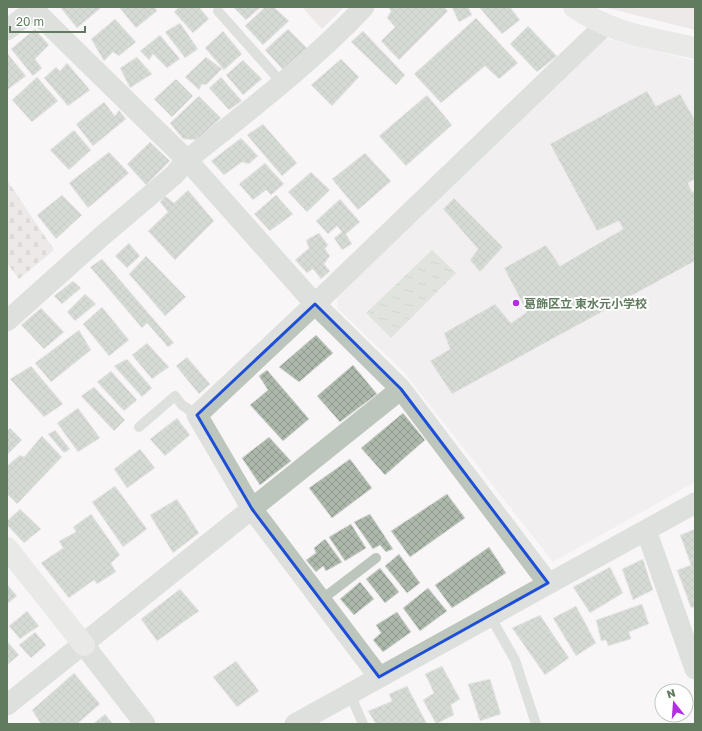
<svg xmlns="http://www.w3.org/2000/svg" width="702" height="731" viewBox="0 0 702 731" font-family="'Golos Text','Noto Sans JP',sans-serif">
<defs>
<pattern id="cemetery-stones" width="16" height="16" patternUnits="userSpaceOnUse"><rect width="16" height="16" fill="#e0d9d7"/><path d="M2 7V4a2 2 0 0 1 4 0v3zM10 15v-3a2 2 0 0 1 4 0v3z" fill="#b9b5b2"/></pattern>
<pattern id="water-ripples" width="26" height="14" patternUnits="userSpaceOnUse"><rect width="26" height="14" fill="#c1ccbe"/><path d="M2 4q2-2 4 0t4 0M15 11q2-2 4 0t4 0" fill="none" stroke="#a0ab9e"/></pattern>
<pattern id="building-cross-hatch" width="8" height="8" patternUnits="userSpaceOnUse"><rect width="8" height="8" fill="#acb9aa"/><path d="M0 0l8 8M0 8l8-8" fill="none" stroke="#8f9b8e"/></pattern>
</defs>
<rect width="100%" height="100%" fill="#f9f6f7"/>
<path fill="#e7e7e5" d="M604 38 695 61V482L553 562 403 371 338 309 337 296Z"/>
<path fill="url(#cemetery-stones)" d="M7 180 54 250 19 279 7 263Z"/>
<path fill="#e0d9d7" d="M302 7H344L322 29Z
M607 7H695V30L607 8Z"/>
<path fill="url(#water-ripples)" d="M432 250 456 273 391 338 366 313Z"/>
<path fill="url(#building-cross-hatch)" stroke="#dad8d9" d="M60 7H102L77 28Z
M119 7H155L157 11 136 28Z
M179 7H199L209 19 193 33 174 12Z
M233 7H261L246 20Z
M265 7H274L289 21 263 45 245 26Z
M388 7H444L448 11 399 60 381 41 395 27 387 18 391 11Z
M454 7H468L472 15 459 22 452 8Z
M479 7H510L520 20 502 34Z
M476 18 518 63 499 79 485 66 441 103 414 74Z
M115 19 136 42 119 56 113 52 104 61 91 39Z
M180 23 198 49 185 58 165 32Z
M528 26 557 56 537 72 510 44Z
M35 29 49 45 35 59 42 68 33 76 11 49Z
M288 29 310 51 286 73 265 50Z
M223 31 242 54 224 70 205 48Z
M363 31 405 75 396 85 351 42Z
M160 35 180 59 167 68 153 54 149 60 140 51Z
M7 53 26 76 7 90Z
M137 57 152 74 130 88 120 68Z
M206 57 222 69 206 85 202 84 199 90 185 77Z
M341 59 359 77 332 106 311 85Z
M243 60 262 79 243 95 226 75Z
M67 63 90 90 68 106 44 78 56 67 60 71Z
M37 77 58 101 32 122 12 100Z
M221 77 242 101 229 110 209 88Z
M176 79 193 96 172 117 154 99Z
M647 91 656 106 680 94 695 120V179L688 183 692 192 695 190V261L452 394 430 361 450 349 444 333 495 304 511 323 527 312 504 268 546 245 560 266 623 229 619 221 597 231 550 144Z
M427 95 452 125 406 166 379 136Z
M199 96 221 118 197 140 183 139 170 123Z
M104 102 115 116 119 110 126 119 93 146 76 124Z
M263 124 297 163 282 176 247 135Z
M74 130 91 150 69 170 50 150Z
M241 138 258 156 249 164 242 162 224 175 211 161Z
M150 142 170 161 146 185 127 164Z
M109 152 129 173 88 208 69 183Z
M365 153 391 181 358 210 332 179Z
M265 163 284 184 271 195 266 190 253 200 239 184Z
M311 172 330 190 307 212 288 192Z
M188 190 214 221 175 260 148 231 168 212 160 202 165 196 174 203Z
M62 195 82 215 56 239 37 215Z
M276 195 293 214 270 231 254 214Z
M454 198 503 247 480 272 470 260 478 249 443 209Z
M340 199 360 222 346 234 352 244 342 250 334 238 342 232 337 226 328 234 316 221Z
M319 233 328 245 325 249 330 256 324 264 330 271 321 279 313 269 307 273 295 260 309 248 306 240Z
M129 243 140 256 127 268 115 256Z
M146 256 186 297 165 316 129 274Z
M102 259 174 343 168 347 147 323 142 328 90 267Z
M73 281 81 288 62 304 54 296Z
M85 294 96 304 75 321 67 312Z
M102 307 129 340 109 356 83 324Z
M41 308 64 332 44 349 21 325Z
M79 330 91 350 51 382 35 363Z
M316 335 333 353 299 382 279 367Z
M147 343 169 367 152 379 132 355Z
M187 357 210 384 199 394 176 366Z
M127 359 152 388 142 397 114 366Z
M353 365 377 394 340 422 317 396Z
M31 366 63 404 44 417 10 379Z
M267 370 309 419 283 441 250 405 268 390 259 376Z
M111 371 137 400 124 411 97 382Z
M94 387 125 420 114 431 81 396Z
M78 408 100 438 78 452 57 423Z
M403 413 425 440 385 475 361 448Z
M177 418 190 435 165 456 150 439Z
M10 428 22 440 7 455V431Z
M55 430 70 449 64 453 48 434Z
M42 436 62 457 17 504 7 494V466L20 455 24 457Z
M269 437 291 461 260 485 242 458Z
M140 449 155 468 127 488 114 469Z
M350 459 372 488 332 518 309 488Z
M115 486 147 529 123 547 92 502Z
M447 494 465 518 410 557 391 531Z
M177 499 199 533 173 553 150 515Z
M20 509 41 529 24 543 7 525V521Z
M91 514 120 555 111 563 116 572 97 584 94 580 69 598 41 563 63 548 59 541 76 532 73 527Z
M370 514 393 549 386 552 380 545 373 549 354 522Z
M351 524 366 548 345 561 329 537Z
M695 529V607L691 608 677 570 691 565 680 535Z
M325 539 342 562 326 571 323 566 316 572 306 560 316 553 314 548Z
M489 547 506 573 452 608 435 585Z
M399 554 420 583 407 593 385 566Z
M643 559 653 590 633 600 622 569Z
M610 567 623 593 590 613 573 587Z
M380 568 399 592 385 603 366 579Z
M360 582 374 599 354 615 340 599Z
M7 584 17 596 7 604Z
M428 588 447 611 420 631 403 608Z
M180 589 199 611 157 641 141 619Z
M642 604 649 624 629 632 631 639 608 646 606 640 601 641 596 620Z
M576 606 596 643 576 656 553 618Z
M27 611 39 626 20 639 9 626Z
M397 612 411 632 383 652 373 640 381 633 376 625Z
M540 615 569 658 545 675 512 628Z
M35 632 46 645 31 658 19 645Z
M7 641 19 655 7 665Z
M236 661 259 691 237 707 213 677Z
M442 666 460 699 451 705 454 715 436 724 423 700 434 693 425 674Z
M74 673 100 704 77 724H41L32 710Z
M490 679 501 714 480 721 468 684Z
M407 686 427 724H376L368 711 392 701 389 694Z
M105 714 113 724H93Z"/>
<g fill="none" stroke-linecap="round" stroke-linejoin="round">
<path stroke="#bdc6bd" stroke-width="10" d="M218 11 282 83
M139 427 175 396 182 405 197 415
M321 600 376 558
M490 616 515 660 536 724
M350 694 363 724"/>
<path stroke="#bdc6bd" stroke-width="21" d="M34 10 187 160 315 304 401 389 548 583
M7 30 37 7
M7 321 102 236 174 175 187 160C248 111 310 64 364 7
M646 530 695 669
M84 645 145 724
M379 677 252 509 197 415 315 304 605 25
M7 705 401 389
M295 724 695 503"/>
<path stroke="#d6dcd5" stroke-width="22" d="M574 7C615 35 648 37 695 48
M7 548 84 645"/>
</g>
<path d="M0 0H702V731H0ZM315 304 401 389 548 583 379 677 252 509 197 415Z" fill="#f9f6f7" fill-opacity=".55" fill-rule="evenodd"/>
<path fill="none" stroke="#1d4ed8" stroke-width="3" stroke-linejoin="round" d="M315 304 401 389 548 583 379 677 252 509 197 415Z"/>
<circle fill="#b12fe0" stroke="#fff" stroke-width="1.5" cx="516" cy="303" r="4"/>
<g text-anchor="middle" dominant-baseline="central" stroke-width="4" stroke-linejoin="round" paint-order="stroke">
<g font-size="12" font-weight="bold" fill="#617b5f" stroke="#fff" text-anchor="start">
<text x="524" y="303">葛飾区立 東水元小学校</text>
</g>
</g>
<rect width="702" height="731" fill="none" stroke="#617b5f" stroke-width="16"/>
<g transform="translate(674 703) rotate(343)"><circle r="19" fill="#ffffff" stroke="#c0cabf"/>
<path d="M0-3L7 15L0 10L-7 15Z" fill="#b12fe0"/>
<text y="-6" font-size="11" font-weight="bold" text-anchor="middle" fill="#617b5f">N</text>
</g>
<path d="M10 26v6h75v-6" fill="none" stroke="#617b5f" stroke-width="2"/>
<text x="16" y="26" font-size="12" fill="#617b5f" stroke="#ffffff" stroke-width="3" paint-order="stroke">20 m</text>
</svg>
